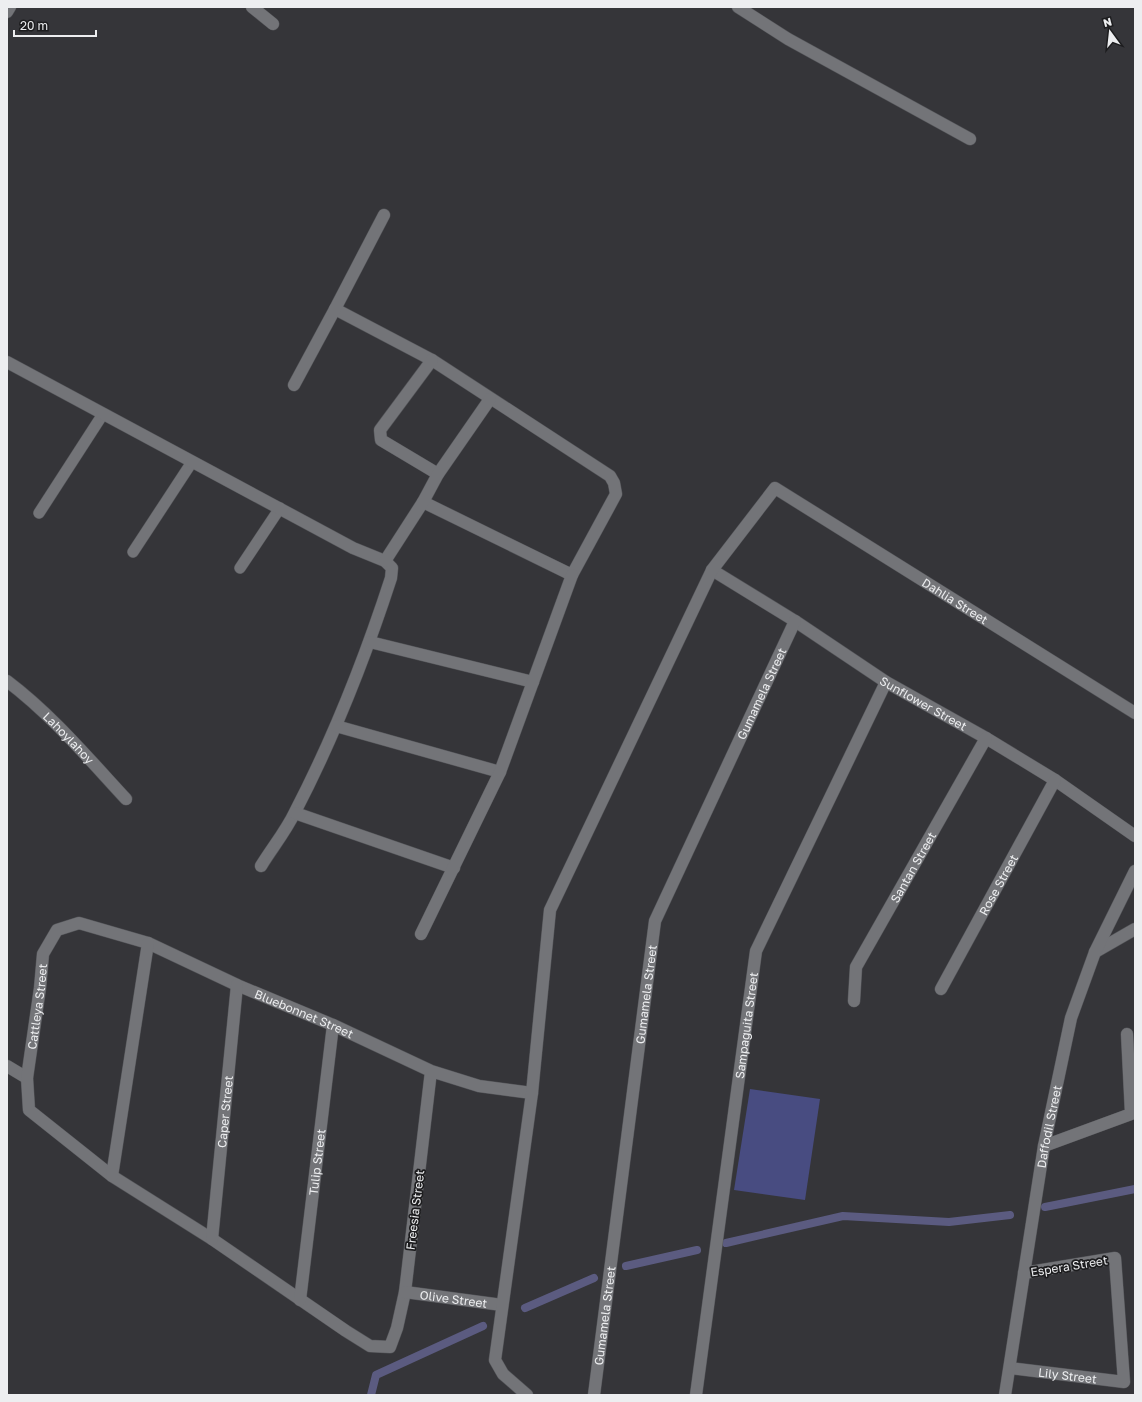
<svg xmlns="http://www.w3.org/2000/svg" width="1142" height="1402" viewBox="0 0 1142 1402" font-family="'Golos Text',sans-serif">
<rect width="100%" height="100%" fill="#353539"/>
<path fill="#484c81" d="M750 1089 820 1099 805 1200 734 1190Z"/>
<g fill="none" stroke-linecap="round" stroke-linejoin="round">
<path stroke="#5b5b80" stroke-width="8" d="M1045 1207 1135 1189
M726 1243 843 1216 949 1222 1010 1215
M626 1266 697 1250
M525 1308 594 1278
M371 1395 376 1375 483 1326"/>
<g stroke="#525357" stroke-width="12">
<path id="service" d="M39 513 103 414
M133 552 192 462
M240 568 280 508"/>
</g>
<g stroke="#525357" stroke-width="13">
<g id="minor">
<path d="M252 7 273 24"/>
<path d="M738 7 788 39 970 139"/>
<path d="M7 12 10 7"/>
<path d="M335 309 432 360 610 476 614 483 616 494 572 575 423 502"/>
<path d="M432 360 380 430 381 440 438 474"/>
<path d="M7 362 353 548 385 561 392 568 391 578C365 658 334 737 295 812 286 831 272 848 261 866"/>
<path d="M294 385 335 309 384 215"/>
<path d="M385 561 423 502 438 474 490 399"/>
<path id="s1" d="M712 570 795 621 886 682 986 738 1055 780 1135 836"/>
<path d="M370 642 533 682"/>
<path id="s2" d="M7 681C52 715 88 758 126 799"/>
<path d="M336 726 500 772"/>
<path d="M295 813 454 868"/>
<path d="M421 934 500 772 572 575"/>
<path d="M1095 952 1135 929"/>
<path id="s3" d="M941 989 1055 780"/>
<path id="s4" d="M854 1001 856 967 986 738"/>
<path d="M7 1066 27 1078"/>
<path id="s5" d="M431 1071 405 1292 397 1328 390 1347 370 1346 346 1331 212 1239 112 1176 29 1110 27 1078 40 988 43 954 57 930 79 923 148 943 237 985 333 1025 431 1071 479 1086 532 1093"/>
<path d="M1044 1146 1131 1114 1127 1034"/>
<path d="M112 1176 148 943"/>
<path id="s6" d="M212 1239 237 985"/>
<path id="s7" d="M405 1292 502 1305"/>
<path id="s8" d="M300 1300 333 1025"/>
<path id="s9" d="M1010 1368 1124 1382 1115 1258 1024 1273"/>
<path id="s10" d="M527 1395 503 1374 495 1360 532 1093 550 910 712 570 775 488 1135 713"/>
<path id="s11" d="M594 1395 655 921 795 621"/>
<path id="s12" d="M696 1395 756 951 886 682"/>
<path id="s13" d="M1005 1395 1044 1146 1071 1018 1095 952 1135 871"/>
</g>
</g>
<use href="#service" stroke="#737478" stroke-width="11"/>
<use href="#minor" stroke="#737478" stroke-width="12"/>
</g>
<g text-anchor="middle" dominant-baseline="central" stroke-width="3.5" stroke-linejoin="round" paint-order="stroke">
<g font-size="12" fill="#edeef0" stroke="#1d1d1f">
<text stroke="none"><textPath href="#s10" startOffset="1194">Dahlia Street</textPath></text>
<text stroke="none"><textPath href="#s11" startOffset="729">Gumamela Street</textPath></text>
<text stroke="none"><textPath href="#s1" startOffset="250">Sunflower Street</textPath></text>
<text stroke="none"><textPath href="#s2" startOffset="84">Lahoylahoy</textPath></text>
<text stroke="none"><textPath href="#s4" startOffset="149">Santan Street</textPath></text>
<text stroke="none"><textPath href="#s3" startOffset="119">Rose Street</textPath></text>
<text stroke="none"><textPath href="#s11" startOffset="404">Gumamela Street</textPath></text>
<text stroke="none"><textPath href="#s5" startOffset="819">Cattleya Street</textPath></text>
<text stroke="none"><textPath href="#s5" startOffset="1166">Bluebonnet Street</textPath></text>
<text stroke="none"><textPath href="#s12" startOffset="373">Sampaguita Street</textPath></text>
<text stroke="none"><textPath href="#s6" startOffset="128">Caper Street</textPath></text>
<text stroke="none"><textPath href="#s13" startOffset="272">Daffodil Street</textPath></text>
<text stroke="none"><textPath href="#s8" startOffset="139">Tulip Street</textPath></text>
<text transform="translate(415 1210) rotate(-83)">Freesia Street</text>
<text transform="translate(1069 1266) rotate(-9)">Espera Street</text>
<text stroke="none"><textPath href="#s7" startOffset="49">Olive Street</textPath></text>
<text stroke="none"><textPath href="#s11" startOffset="80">Gumamela Street</textPath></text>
<text stroke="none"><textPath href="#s9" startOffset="58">Lily Street</textPath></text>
</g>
</g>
<rect width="1142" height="1402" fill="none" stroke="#edeef0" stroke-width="16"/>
<g transform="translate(1110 32) rotate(345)" stroke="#1d1d1f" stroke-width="3" paint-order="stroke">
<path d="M0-3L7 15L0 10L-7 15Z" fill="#edeef0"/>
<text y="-6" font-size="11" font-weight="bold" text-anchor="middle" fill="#edeef0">N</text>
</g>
<path d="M14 30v6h82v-6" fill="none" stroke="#edeef0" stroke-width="2"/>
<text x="20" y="30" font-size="12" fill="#edeef0" stroke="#1d1d1f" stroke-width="3" paint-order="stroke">20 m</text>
</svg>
